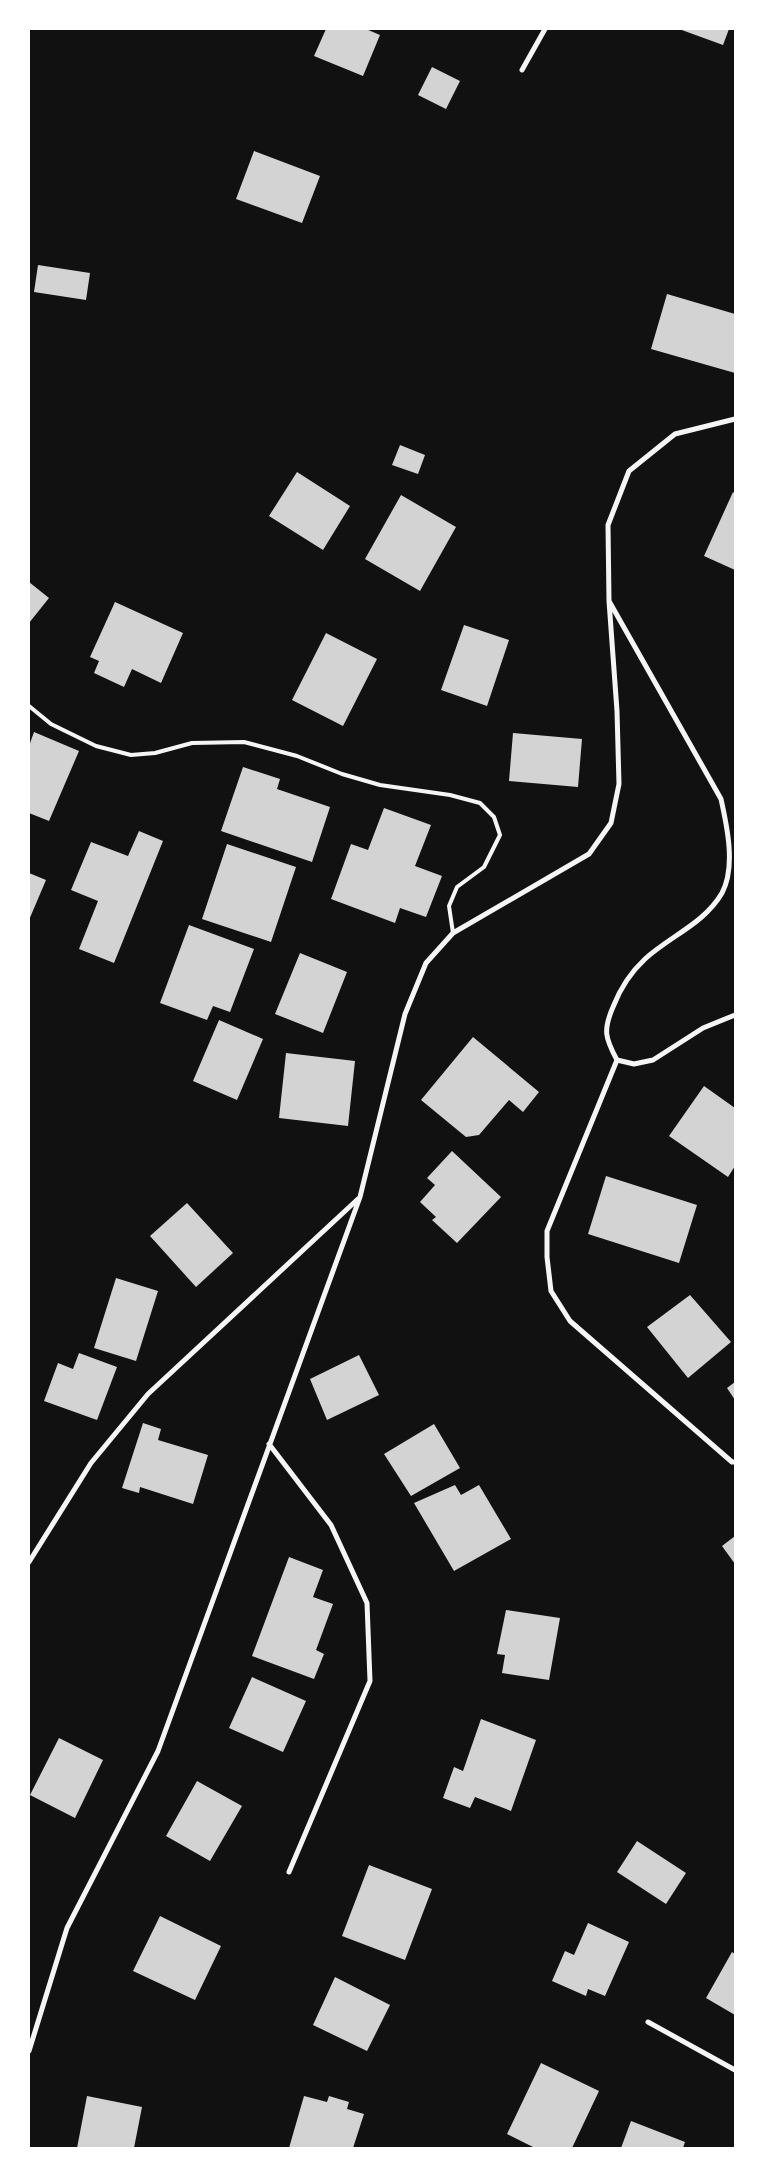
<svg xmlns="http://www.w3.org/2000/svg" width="764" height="2177" viewBox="0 0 764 2177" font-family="'Nunito Sans',sans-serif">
<rect width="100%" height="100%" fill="#111"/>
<path fill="#d3d3d3" d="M326 29H366L380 35 363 76 314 56Z
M679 29H729L723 45Z
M432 67 460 81 446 109 418 95Z
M254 151 320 176 302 223 236 199Z
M38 265 90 273 86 300 34 292Z
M667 294 735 314V373L651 349Z
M400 445 425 455 418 474 392 465Z
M297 472 350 506 323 550 269 516Z
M733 492 735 494V570L704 556Z
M401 495 456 527 420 591 365 559Z
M29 582 49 598 29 623Z
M115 602 183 633 161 683 132 669 124 687 94 673 99 661 90 657Z
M464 625 509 640 487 706 441 690Z
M326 633 377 659 343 726 292 700Z
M34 732 79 751 49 821 29 813V746Z
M513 733 582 739 578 787 509 781Z
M243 767 280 779 277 789 330 807 312 862 221 831Z
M384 808 431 825 415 866 442 876 426 917 400 908 395 923 331 899 351 844 368 850Z
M139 831 163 841 114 963 79 949 98 901 71 890 91 842 128 856Z
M227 844 296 867 271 942 202 919Z
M29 873 46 880 29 920Z
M189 925 254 949 230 1012 213 1006 207 1020 160 1003Z
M300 953 347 972 323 1033 275 1014Z
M219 1020 263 1039 237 1100 193 1081Z
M473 1037 539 1092 523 1112 509 1100 479 1135 466 1137 421 1100Z
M286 1053 355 1061 348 1126 279 1118Z
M704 1086 735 1108V1166L728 1177 669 1136Z
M452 1151 501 1197 457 1243 432 1220 436 1217 420 1202 435 1185 427 1178Z
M606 1176 697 1205 679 1263 588 1234Z
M187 1203 233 1253 196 1287 150 1236Z
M116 1278 158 1291 136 1361 94 1348Z
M690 1295 731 1342 688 1378 647 1327Z
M79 1353 117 1367 97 1420 44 1401 58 1363 73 1369Z
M359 1355 379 1395 327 1420 310 1379Z
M735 1382V1400L727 1388Z
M143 1423 161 1429 158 1440 208 1455 193 1504 140 1487 139 1493 122 1488Z
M434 1424 460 1468 411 1496 384 1454Z
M455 1485 461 1495 479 1485 511 1539 454 1571 414 1503Z
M735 1536V1564L722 1546Z
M289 1557 323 1570 313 1597 333 1604 316 1650 324 1654 314 1679 252 1656Z
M506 1610 560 1618 549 1680 502 1673 505 1655 497 1654Z
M252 1677 306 1701 283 1752 229 1728Z
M481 1719 536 1740 511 1811 475 1797 470 1808 443 1798 454 1767 463 1771Z
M59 1738 103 1760 75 1818 30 1795Z
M197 1781 242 1806 210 1861 166 1836Z
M637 1841 686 1873 666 1904 617 1872Z
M369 1865 432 1889 405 1960 342 1936Z
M160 1916 221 1946 195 2000 133 1971Z
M588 1923 629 1942 605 1996 588 1989 586 1996 552 1981 565 1951 574 1955Z
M732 1952 735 1954V2015L706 1998Z
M335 1977 390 2005 367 2051 313 2025Z
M541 2063 599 2091 572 2148H535L507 2134Z
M87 2096 142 2107 134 2148H77Z
M304 2096 327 2102 329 2096 349 2102 347 2109 364 2114 353 2148H289Z
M631 2121 685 2142 683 2148H621Z"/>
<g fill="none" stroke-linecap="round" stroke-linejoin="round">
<path stroke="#f5f5f5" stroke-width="4" d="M29 706 51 724 96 746 131 755 155 753 192 743 244 742 297 756 342 774 380 785 450 795 480 803 494 817 500 835 484 867 457 887 449 906 453 933"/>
<path stroke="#f5f5f5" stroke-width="5" d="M522 70 545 29
M735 419 675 434 629 471 608 525 609 601 721 799C727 826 736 867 722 893 704 924 670 936 645 959 631 972 620 989 613 1007 603 1030 605 1038 617 1060L634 1064 653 1060 703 1028 735 1015
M617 1060 547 1231V1257L551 1291 570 1321 732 1462H735
M269 1444 331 1525 367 1603 370 1681 289 1872
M29 1562 91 1463 148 1394 358 1199
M648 2022 735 2070
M29 2051 67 1928 158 1751 360 1197 405 1014 426 963 453 933 589 854 611 823 619 784 617 711 609 601"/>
</g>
<rect width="764" height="2177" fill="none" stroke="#ffffff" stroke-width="60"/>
</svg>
